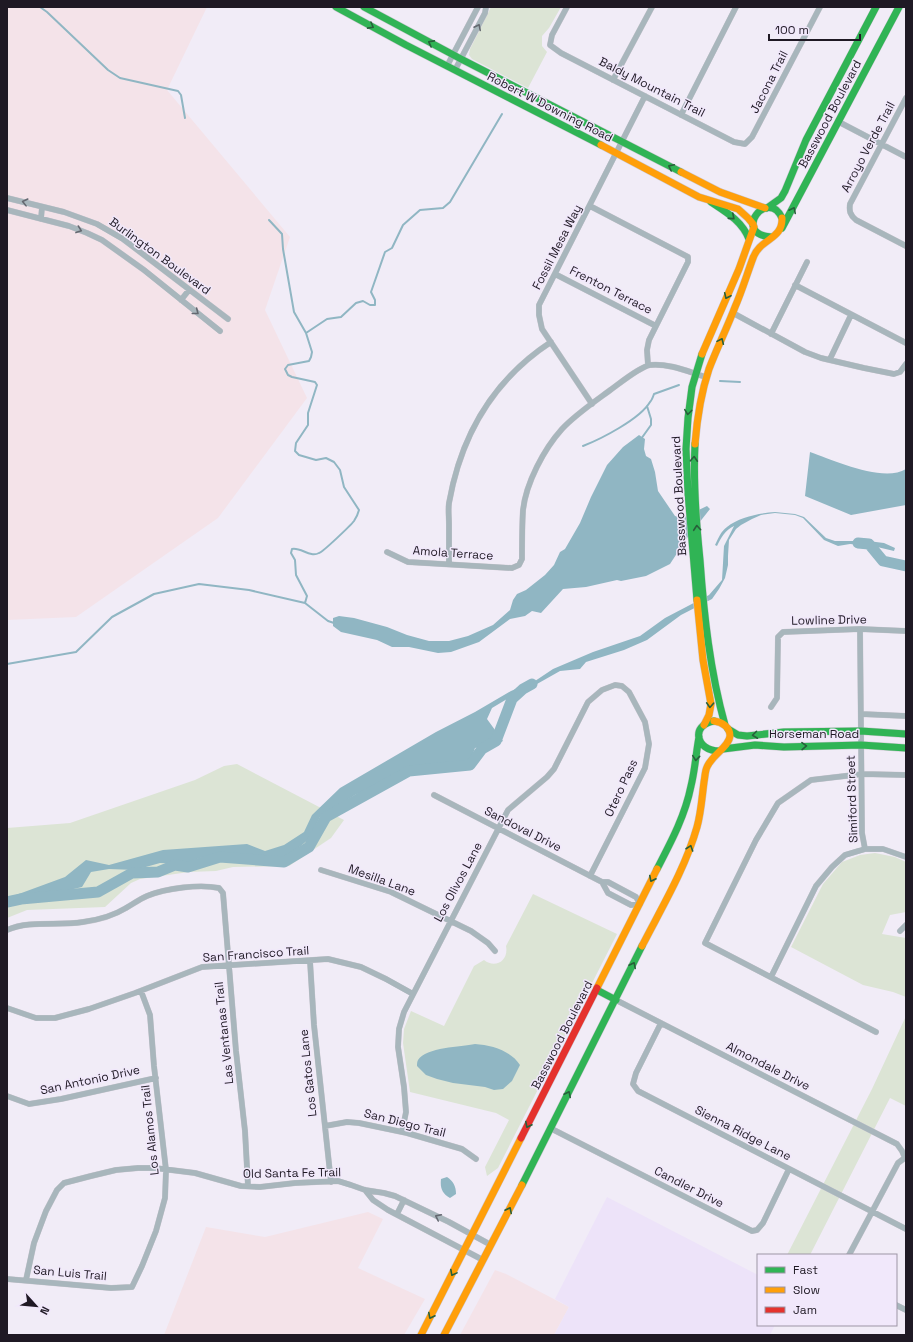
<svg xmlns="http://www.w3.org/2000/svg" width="913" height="1342" viewBox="0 0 913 1342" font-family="'Space Grotesk',sans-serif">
<rect width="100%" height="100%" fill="#f1ecf7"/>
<path fill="#f4e3e9" d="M7 7H207L167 90 290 237 265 310 307 398 218 518 76 617 7 620Z
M368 1212 383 1219 358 1268 425 1299 404 1335H164L206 1227 265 1237Z
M495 1270 506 1274 569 1307 554 1335H460Z"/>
<path fill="#ede3f9" d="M607 1197 758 1275V1325H775L770 1335H554L569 1307 555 1299Z"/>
<path fill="#dce4d5" d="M491 7H561L549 28 542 36V46L547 52 528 88 472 59 469 55 470 49Z
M237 764 344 820 331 838 289 866 233 867 216 871 189 872 140 879 131 883 105 907 27 910 7 918V828L70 823 195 780 224 766Z
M875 853 895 857 906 862V912L890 915 882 934 906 938V997L893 992 863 985 791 947 823 884 842 862 860 855Z
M533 894 617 934 498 1168 487 1176 485 1167 509 1120 496 1113 410 1092 403 1043 404 1029 411 1011 444 1026 474 966 484 960C495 969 509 961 506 946Z
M906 1016V1106L890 1098 810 1255H787L872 1089Z"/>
<path fill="#90b6c3" d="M639 435 645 439 644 449 646 456 651 459 655 472 658 491 675 516 682 518 707 506 710 509 687 538 670 564 646 576 621 581 617 580 586 587 563 589 541 613 532 611 525 616 510 619 479 642 451 652 438 653 409 647H392L377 640 341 632 333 626V618L339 616 354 618 387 627 407 635 429 641H449L468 636 493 625 510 610 513 600 517 594 526 590 545 575 554 565 560 552 565 549 580 523 591 497 607 465 623 447Z
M810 452C833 460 883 483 906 469V505L851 515 805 496Z
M775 512 795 514 804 517 826 538 835 541H868L884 543 895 548 894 551 873 546 850 544 838 546 824 540 803 518 795 515 775 513 761 515 752 519 741 525 736 529 729 540 728 556V565L725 578 719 589 712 599 681 615 647 640 624 650 586 662 580 669 560 671 537 684 507 699 492 708 487 719 503 741C494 746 485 746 475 748L470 762 461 761 448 766 403 775 355 795 320 817 309 839 284 860 273 861 222 855 200 858 183 864 160 863 135 870 109 869 91 872 82 887 7 905V897L16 895 65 877 86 860 109 865 163 850 247 844 265 851 284 845 304 832 312 815 340 788 436 732 475 712 511 691 535 681 553 669 593 652 640 636 665 618 709 595 722 580 724 546 734 526C725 530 721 538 717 546L715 545C718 539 721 531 727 527 739 517 760 513 775 512Z
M878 559H891L906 564V569C896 568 884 567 878 559Z
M475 1044C492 1045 511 1051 520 1065L512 1081 503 1089 494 1090 485 1087 453 1083 437 1079 426 1075 417 1066C417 1064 417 1062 418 1060 426 1047 461 1047 475 1044Z
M447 1177C453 1181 456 1186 456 1194L450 1198C442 1193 440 1188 441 1179Z"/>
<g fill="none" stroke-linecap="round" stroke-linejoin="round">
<path stroke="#90b6c3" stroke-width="2" d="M40 7 47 12 108 70 120 78 178 91 181 95 185 118
M269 220 282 234 283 249 294 312 306 333 312 352 311 357 309 361 288 365 285 369 288 375 292 377 315 382 317 385 308 413V425L296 443 295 451 299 455 316 460 326 458 334 462 340 470 344 487 359 510C358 514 356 518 354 521 351 525 323 552 319 553 310 558 301 547 292 549L291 553 295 560 296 575 307 596 305 603
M306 333 327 319 341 317 356 303 363 301 370 305H375V300L371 292 385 252 392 248 403 225 420 210 443 208 450 202 502 114
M720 381 740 382
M641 439 651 425V419L647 406
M583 446C601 439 640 419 650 402 652 400 653 397 654 394L679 385
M7 664 76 652 112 617 154 594 199 584 249 590 305 603 328 621 334 623"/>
<path stroke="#90b6c3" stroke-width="11" d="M858 543 869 544 883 561 906 566
M7 902 21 899 98 892 132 873 158 872 175 865 188 867 220 857 284 862 309 847 326 817 409 771 470 765 482 749 496 741 512 699 523 689 532 684"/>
<g stroke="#cbc7d0" stroke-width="6">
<path id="street" d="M567 7 552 35 550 45 561 53 734 142 745 144 752 137 820 7
M447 66 478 7
M455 70 485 13 486 7
M613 80 652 7
M906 98 850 204C849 211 850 215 856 220L906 246
M681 115 736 7
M839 122 906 157
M7 198 64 212 97 224 123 239 228 319
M590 206 688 257V262L649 340 647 350 648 365
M7 210 69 226 87 233 102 240 144 270 220 331
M41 219 42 207
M555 274 656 326
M795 285 906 343
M181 300 189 290
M733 313 805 352 821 358 864 368 894 374 900 372 906 364
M771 334 807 262
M830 359 851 315
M592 404 542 329 539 315V305L645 96
M387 552 408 562 512 568 519 565 522 559C522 543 522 526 523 510 526 483 544 449 562 429 575 415 594 402 609 391 619 384 639 367 650 365 669 363 689 372 706 377
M449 564C449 551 449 537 449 524 449 517 448 510 449 503 461 435 493 380 551 342
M860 629 862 833 865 849
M771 707 777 698 778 637 783 632 860 629 906 631
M861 714 906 716
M434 795 602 882
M321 870 391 892 471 931 488 943 495 951
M602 882H608L636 897 640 904 631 905 608 893Z
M7 930C30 920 58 926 83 922 98 920 113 916 126 908 133 904 140 899 147 896 166 888 200 884 219 888L223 893 236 1051 245 1131 248 1186
M900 931 906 925
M310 961 314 1025 331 1182
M771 977 816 886 832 867 845 855 865 849H883L906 857
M616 1000 897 1144 902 1151 905 1158
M7 1008 36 1018H55L89 1009 135 993 202 967 328 959 361 967 386 979 413 994
M661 1023 636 1073 633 1084 638 1091 906 1229
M876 1032 705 943 756 840 778 803 811 780 862 774 906 775
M7 1096 29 1104 61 1099 156 1078
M325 1126 347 1122 359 1123 407 1133 462 1149 476 1159
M550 1128 752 1231 757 1230 763 1223 789 1169
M402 1132 406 1112 404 1087 398 1047 399 1029 404 1012 508 810 547 777 554 769 588 702 602 690 615 685 622 686 629 692 645 722 649 744 645 768 590 876
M365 1190 373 1200 388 1210 483 1260
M397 1214 404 1200
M849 1255 898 1163 906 1157
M7 1279 111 1288 132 1287 142 1266 156 1231 165 1198 166 1170 154 1066 150 1015 141 991
M26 1280 34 1243 46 1211 57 1190 64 1183 91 1176 116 1170 138 1168H155L195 1173 241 1186 260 1187 295 1183 338 1181 351 1185 365 1190 384 1193 395 1196 449 1222 491 1245
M896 1305 906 1310"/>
</g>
<g stroke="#cbc7d0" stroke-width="8">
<path id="fast" d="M336 7 406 45 601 145
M364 7 461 59 681 172
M711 202C726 212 742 221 749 239
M767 208 781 198 785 191 806 140 876 7
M782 228 899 7
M771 237C731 234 768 187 782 218
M695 444C693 483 696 521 700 560 704 616 710 671 725 725
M697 600 688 493 686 449 688 418 692 387 702 354
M714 721C690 725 696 751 719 751
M728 729 738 735 747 736 784 732 861 731 906 734
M723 749 755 745 784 747 861 745 906 748
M657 869C671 842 685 816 691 786 695 770 696 753 699 737
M597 990 616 1000
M522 1185 642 946"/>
</g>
<g stroke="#cbc7d0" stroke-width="8">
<path id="slow" d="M601 145 699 197 738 209 748 218 753 224
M681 172 720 192 765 208
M702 354 739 269 754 227
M695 444C697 419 701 393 709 369 717 348 727 328 735 307 742 291 747 274 753 258 760 238 783 240 782 218
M697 600 703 660 711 704 709 715 704 725
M642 946C662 907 685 869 697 827 701 813 702 797 704 782 705 777 705 771 707 767 712 755 729 747 730 736 730 727 722 722 714 721
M597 988 657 869
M421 1335 521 1138
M444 1335 522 1185"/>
</g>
<g stroke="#cbc7d0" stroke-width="8">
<path id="jam" d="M521 1138 597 988"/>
</g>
<use href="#street" stroke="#a8b6bc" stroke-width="5.5"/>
<use href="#fast" stroke="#30b455" stroke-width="7"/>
<use href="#slow" stroke="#ff9f0a" stroke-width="7"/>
<use href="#jam" stroke="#e5322d" stroke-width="7"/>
</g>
<defs><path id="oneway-chevron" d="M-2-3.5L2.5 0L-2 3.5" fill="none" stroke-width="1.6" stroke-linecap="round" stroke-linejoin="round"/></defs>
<g stroke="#275f3a">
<use href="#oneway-chevron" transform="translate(371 26) rotate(29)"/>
<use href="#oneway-chevron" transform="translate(431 43) rotate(-152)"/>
<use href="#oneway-chevron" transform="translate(671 167) rotate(-153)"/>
<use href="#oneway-chevron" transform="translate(793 210) rotate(-63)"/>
<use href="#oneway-chevron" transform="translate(732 217) rotate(40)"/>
<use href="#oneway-chevron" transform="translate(727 296) rotate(115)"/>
<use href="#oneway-chevron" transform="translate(721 341) rotate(-66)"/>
<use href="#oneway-chevron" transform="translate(688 412) rotate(97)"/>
<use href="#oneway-chevron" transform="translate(694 459) rotate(-87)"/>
<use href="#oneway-chevron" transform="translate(697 528) rotate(-95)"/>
<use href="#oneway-chevron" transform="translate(710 705) rotate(93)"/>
<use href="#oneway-chevron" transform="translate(755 735) rotate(173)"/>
<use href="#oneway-chevron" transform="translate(804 746) rotate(-1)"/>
<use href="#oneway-chevron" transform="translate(696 758) rotate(96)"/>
<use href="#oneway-chevron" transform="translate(690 848) rotate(-71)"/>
<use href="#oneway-chevron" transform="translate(652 879) rotate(117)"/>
<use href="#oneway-chevron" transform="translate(633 965) rotate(-63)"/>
<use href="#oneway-chevron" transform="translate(568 1094) rotate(-63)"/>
<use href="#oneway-chevron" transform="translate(528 1125) rotate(117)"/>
<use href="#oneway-chevron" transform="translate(509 1210) rotate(-63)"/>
<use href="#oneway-chevron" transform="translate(453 1273) rotate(118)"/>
<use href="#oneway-chevron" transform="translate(431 1316) rotate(117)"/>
</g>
<g stroke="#646870">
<use href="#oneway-chevron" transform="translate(478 27) rotate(-63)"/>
<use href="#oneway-chevron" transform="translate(25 202) rotate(-166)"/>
<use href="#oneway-chevron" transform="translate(79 230) rotate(20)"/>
<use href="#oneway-chevron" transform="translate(196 312) rotate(38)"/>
<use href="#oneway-chevron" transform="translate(438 1217) rotate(-154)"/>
</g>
<g text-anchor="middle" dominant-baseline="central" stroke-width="3" stroke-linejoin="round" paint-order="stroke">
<g font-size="12" fill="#1f1924" stroke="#f1e8fb">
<text transform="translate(769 82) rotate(-63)">Jacona Trail</text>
<text transform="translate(652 87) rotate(27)">Baldy Mountain Trail</text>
<text transform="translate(550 107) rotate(27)">Robert W Downing Road</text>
<text transform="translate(830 114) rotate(-62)">Basswood Boulevard</text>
<text transform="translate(868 147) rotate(-62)">Arroyo Verde Trail</text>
<text transform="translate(557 247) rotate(-63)">Fossil Mesa Way</text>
<text transform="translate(160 256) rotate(36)">Burlington Boulevard</text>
<text transform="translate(611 290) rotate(27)">Frenton Terrace</text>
<text transform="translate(679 496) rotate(-93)">Basswood Boulevard</text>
<text transform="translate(453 553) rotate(4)">Amola Terrace</text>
<text transform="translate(829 620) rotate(-1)">Lowline Drive</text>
<text x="814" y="734">Horseman Road</text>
<text transform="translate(621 788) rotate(-65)">Otero Pass</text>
<text transform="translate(852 799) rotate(-92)">Simiford Street</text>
<text transform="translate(523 829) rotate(27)">Sandoval Drive</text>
<text transform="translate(382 880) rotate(20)">Mesilla Lane</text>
<text transform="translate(458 882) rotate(-62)">Los Olivos Lane</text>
<text transform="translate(256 954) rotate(-4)">San Francisco Trail</text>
<text transform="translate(224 1033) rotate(-96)">Las Ventanas Trail</text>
<text transform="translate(562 1035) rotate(-63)">Basswood Boulevard</text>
<text transform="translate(768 1066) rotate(27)">Almondale Drive</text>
<text transform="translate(308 1073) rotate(-96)">Los Gatos Lane</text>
<text transform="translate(90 1080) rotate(-12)">San Antonio Drive</text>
<text transform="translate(405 1123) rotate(14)">San Diego Trail</text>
<text transform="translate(150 1130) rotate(-96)">Los Alamos Trail</text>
<text transform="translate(743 1133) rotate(27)">Sienna Ridge Lane</text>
<text transform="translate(292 1173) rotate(-1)">Old Santa Fe Trail</text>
<text transform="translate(689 1187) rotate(27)">Candler Drive</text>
<text transform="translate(70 1273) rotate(5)">San Luis Trail</text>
</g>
</g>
<rect width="913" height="1342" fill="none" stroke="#1f1924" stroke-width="16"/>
<rect x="757" y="1254" width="140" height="72" fill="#f1e8fb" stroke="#9d95a5"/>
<rect x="765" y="1267" width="20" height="6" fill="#30b455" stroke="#9d95a5"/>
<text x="793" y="1274" font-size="12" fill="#1f1924">Fast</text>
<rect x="765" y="1287" width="20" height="6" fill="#ff9f0a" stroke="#9d95a5"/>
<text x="793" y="1294" font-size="12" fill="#1f1924">Slow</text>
<rect x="765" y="1307" width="20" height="6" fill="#e5322d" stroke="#9d95a5"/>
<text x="793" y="1314" font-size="12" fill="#1f1924">Jam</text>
<g transform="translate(36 1306) rotate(117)" stroke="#f1e8fb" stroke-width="3" paint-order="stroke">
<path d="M0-3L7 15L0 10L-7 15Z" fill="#1f1924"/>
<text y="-6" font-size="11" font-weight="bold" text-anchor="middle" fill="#1f1924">N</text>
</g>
<path d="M769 34v6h91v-6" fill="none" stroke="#1f1924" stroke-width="2"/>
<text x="775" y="34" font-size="12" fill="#1f1924" stroke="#f1e8fb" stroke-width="3" paint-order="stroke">100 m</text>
</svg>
